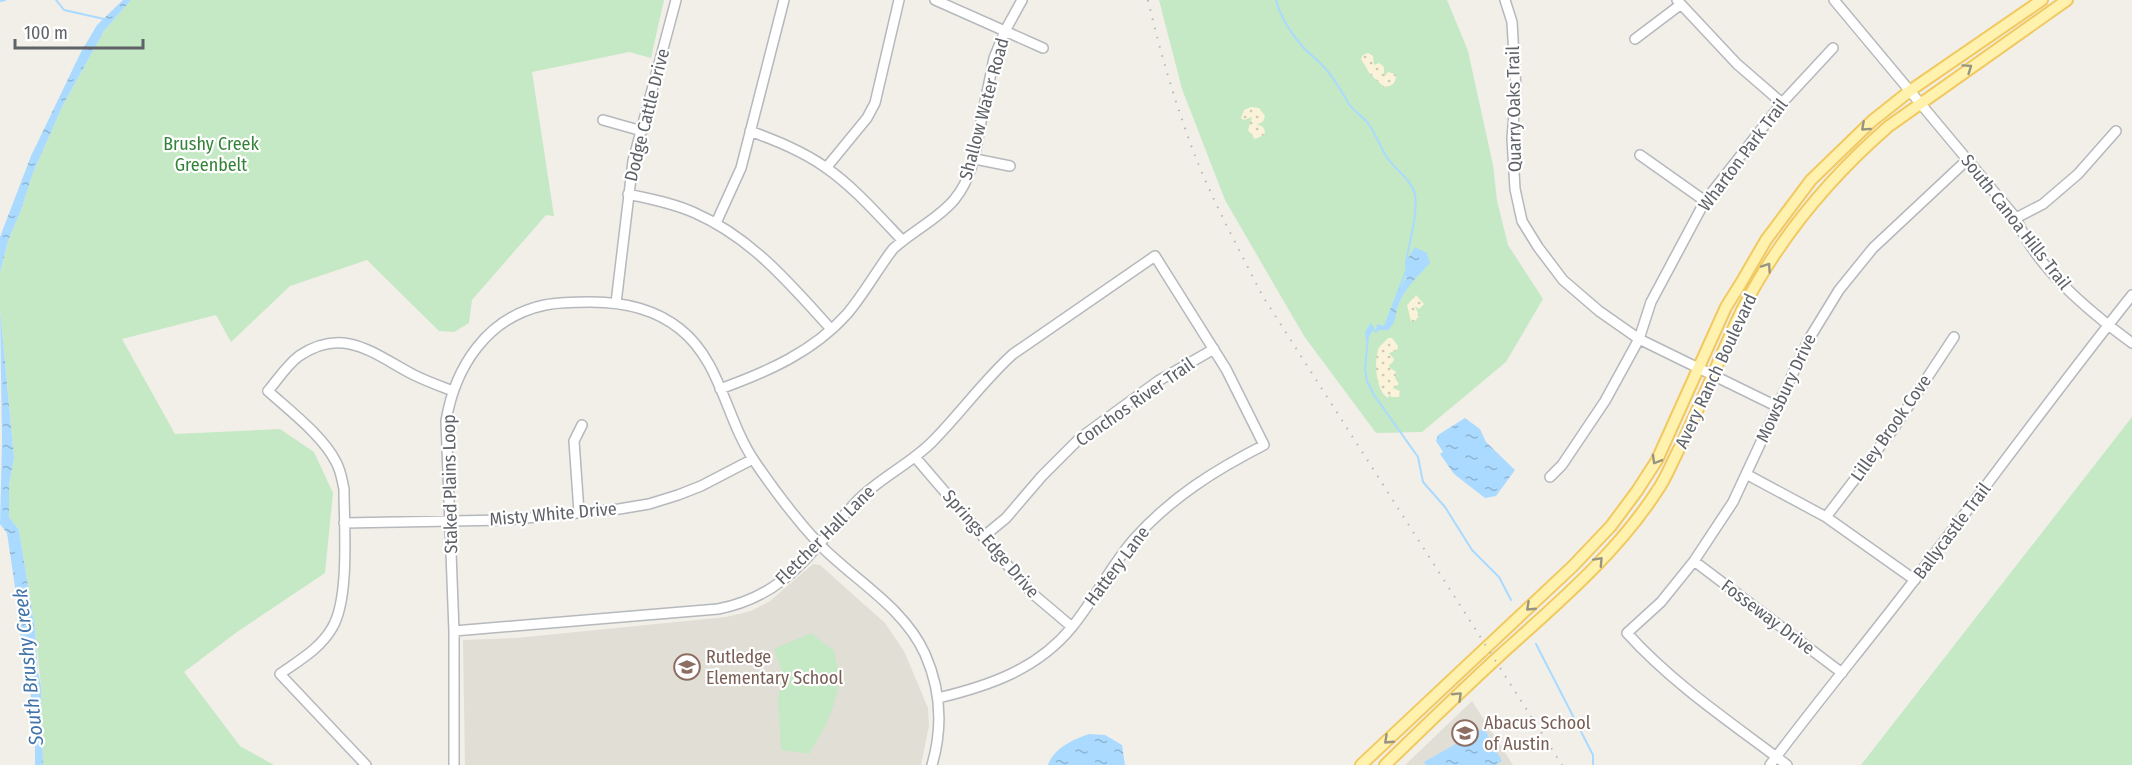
<svg xmlns="http://www.w3.org/2000/svg" width="2132" height="765" viewBox="0 0 2132 765" font-family="'Fira Sans Condensed',sans-serif">
<defs>
<pattern id="sand-dots" width="8" height="8" patternUnits="userSpaceOnUse" patternTransform="scale(1.5)"><rect width="8" height="8" fill="#fbf3d9"/><path d="M2 2h.1M6 6h.1" fill="none" stroke="#cec8b4" stroke-width="1.8" stroke-linecap="round"/></pattern>
<pattern id="water-ripples" width="26" height="14" patternUnits="userSpaceOnUse" patternTransform="scale(1.5)"><rect width="26" height="14" fill="#aadaff"/><path d="M2 4q2-2 4 0t4 0M15 11q2-2 4 0t4 0" fill="none" stroke="#8eb4d2"/></pattern>
</defs>
<rect width="100%" height="100%" fill="#f1efe8"/>
<path fill="#e1ded6" d="M813 564 820 565 885 623 904 651 928 708 929 726 921 765H465L463 640 516 638 726 617 751 611 770 601Z
M1472 701 1513 765H1405Z"/>
<path fill="#c5e8c5" d="M131 0H664L651 58 629 52 532 72 554 216 546 215 472 300 469 323 454 332 439 331 367 260 290 286 231 342 216 315 122 339 175 434 280 429 314 452 333 493 325 573 237 632 184 672 240 746 274 765H43L41 686 35 629 19 530 9 517V485L14 458 0 309V273L8 241 21 210 33 173 63 105 104 31Z
M1159 0H1447L1468 51 1493 165 1497 201 1508 245 1543 299 1506 362 1422 432 1376 433 1304 336 1225 200 1182 89Z
M2132 417V765H1861Z
M811 633 834 651C836 660 839 671 839 679 837 706 823 732 809 754L781 750 778 700 782 672 774 649Z"/>
<path fill="url(#sand-dots)" d="M1368 53 1373 56 1374 65 1379 63 1384 67V77L1388 72 1395 74 1396 78C1394 85 1391 86 1384 87L1370 74 1361 59 1363 55Z
M1251 107 1259 108 1265 116 1263 122 1257 124 1263 127 1265 131 1264 135 1255 139 1248 130 1252 117 1244 120 1241 118 1244 110Z
M1416 295 1424 304 1419 309 1415 306 1419 316 1414 322 1411 321 1407 305Z
M1388 338H1392L1398 346 1397 350 1389 353 1394 359 1393 362 1389 365 1390 368 1396 372 1395 378 1399 384 1393 388 1400 391 1399 397H1391L1390 394 1388 398C1376 391 1374 363 1378 350 1379 346 1385 342 1388 338Z"/>
<path fill="url(#water-ripples)" d="M123 0H131L104 31 63 105 33 173 21 210 8 241 0 273V237L31 156 81 52 97 25Z
M1415 247 1427 253 1430 263C1419 275 1404 289 1398 305 1394 317 1398 320 1388 330H1379L1376 333 1373 330 1366 341 1365 332 1371 323 1376 331 1377 324 1384 326 1395 297 1406 278 1405 263Z
M0 309 14 458 9 485V517L19 530 35 629 38 671 41 686 43 765H35V740L29 677 23 669 18 607 7 533 0 524 2 441Z
M1465 418 1480 429 1486 442 1515 470 1496 496 1485 498 1454 474 1440 454 1443 452 1436 441 1438 435Z
M1484 728 1502 761 1496 765H1426L1424 762Z
M1089 734 1105 735 1122 745 1125 765H1048C1054 748 1074 739 1089 734Z"/>
<g fill="none" stroke-linecap="round" stroke-linejoin="round">
<path stroke="#aadaff" stroke-width="2" d="M56 0 64 10 104 19
M1276 0C1280 16 1292 35 1303 47 1309 54 1317 59 1323 66 1334 77 1341 91 1349 104 1354 111 1362 116 1368 123 1376 134 1380 147 1388 159 1397 171 1412 180 1415 195 1418 217 1409 241 1406 263
M0 1 5 0
M1397 294 1406 271
M1368 337 1365 369 1367 381 1374 395 1418 457 1423 482 1445 507 1472 550 1499 577 1511 600
M1536 644 1593 755V765"/>
<g stroke="#b5b8bc" stroke-width="12">
<path id="minor" d="M935 0 1043 48
M1505 0 1512 22 1516 90 1512 138 1515 189 1522 221 1538 247 1563 280 1599 311 1639 339 1776 406
M1677 0 1737 64 1782 103
M1834 0 2016 218C2035 267 2090 312 2132 343
M1635 39 1680 5
M603 120 642 131
M750 131C777 141 802 151 825 167 854 187 878 215 902 240
M1640 155 1705 201
M975 159 1010 166
M826 168 867 118 875 103 899 0
M628 194C650 199 673 203 695 213 752 238 790 284 831 329
M2016 218 2043 204 2078 174 2116 131
M716 223 741 168 784 0
M616 303 633 161 676 0
M720 389C767 372 813 352 847 314 864 294 877 270 893 249 912 231 937 220 954 200 973 177 976 150 981 122 985 101 990 79 994 58L1005 31 1022 0
M915 457 1016 575 1033 594 1072 627
M1746 474 1826 517 1915 580
M1550 477 1562 465 1605 401 1639 339 1651 302 1705 201 1782 103 1833 48
M579 512 574 441 582 425
M1826 517 1894 428 1954 337
M344 523 506 520 619 509 649 504 678 495 701 486 753 459
M983 537 1006 518 1042 476 1080 438 1158 381 1214 349
M1694 561 1842 673
M454 631 718 609C787 596 812 549 856 502 879 478 909 465 932 442 960 414 983 381 1013 354L1155 256 1226 369 1264 445C1215 470 1172 497 1135 538 1111 565 1095 599 1072 627 1038 669 989 686 938 698
M366 765 280 674C298 661 320 649 332 628 350 599 344 525 344 489 342 480 341 471 336 462 323 436 290 411 268 391 278 379 287 365 299 356 344 325 375 355 414 375 426 381 440 386 453 391
M454 765V631L446 421C455 367 487 317 545 305 560 302 575 302 591 302 623 302 654 308 680 329 721 361 726 420 755 462 774 490 796 519 819 544 854 580 904 607 925 654 941 690 943 727 932 765
M1770 765C1817 702 1868 641 1916 578 1988 484 2058 388 2132 295
M1787 765C1732 723 1674 685 1627 633L1661 602 1694 561 1733 502 1809 339 1839 290 1873 248 1967 160"/>
</g>
<g stroke="#f2c960" stroke-width="14">
<path id="major" d="M1361 765 1573 566 1611 526 1637 491 1657 460 1726 307 1741 283 1766 240 1811 180 1872 121 1911 90 2042 0
M1385 765C1422 729 1459 693 1497 658 1553 607 1615 556 1657 491 1665 480 1670 467 1676 455 1700 408 1719 358 1742 310 1778 240 1829 178 1889 126L2067 0"/>
</g>
<use href="#minor" stroke="#fff" stroke-width="9"/>
<use href="#major" stroke="#fff2af" stroke-width="10"/>
<path stroke="#b6b7b8" stroke-width="2" stroke-dasharray="1.5 8" stroke-linecap="butt" d="M1148 0C1158 43 1170 86 1185 128 1204 186 1235 241 1262 295L1562 765"/>
</g>
<defs><path id="oneway-chevron" d="M-2-3.5L2.5 0L-2 3.5" fill="none" stroke-width="1.6" stroke-linecap="round" stroke-linejoin="round" transform="scale(1.5)"/></defs>
<g stroke="#979581">
<use href="#oneway-chevron" transform="translate(1968 68) rotate(-35)"/>
<use href="#oneway-chevron" transform="translate(1865 127) rotate(138)"/>
<use href="#oneway-chevron" transform="translate(1767 267) rotate(-56)"/>
<use href="#oneway-chevron" transform="translate(1656 460) rotate(120)"/>
<use href="#oneway-chevron" transform="translate(1599 561) rotate(-47)"/>
<use href="#oneway-chevron" transform="translate(1530 607) rotate(137)"/>
<use href="#oneway-chevron" transform="translate(1458 696) rotate(-44)"/>
<use href="#oneway-chevron" transform="translate(1388 740) rotate(137)"/>
</g>
<defs>
<g id="school-ring" transform="scale(1.35)"><circle r="9.5" fill="#fff" stroke="#8d6e63" stroke-width="1.5"/><path d="M0-5L7-2L0 1L-7-2ZM-4 1L0 2.5L4 1V4Q0 6-4 4Z" fill="#8d6e63"/></g>
</defs>
<g fill-rule="evenodd">
<use href="#school-ring" x="687" y="667"/>
<use href="#school-ring" x="1465" y="733"/>
</g>
<g text-anchor="middle" dominant-baseline="central" stroke-width="4.5" stroke-linejoin="round" paint-order="stroke">
<g font-size="18" fill="#5f6368" stroke="#fff">
<text transform="translate(984 109) rotate(-75)">Shallow Water Road</text>
<text transform="translate(1514 109) rotate(-91)">Quarry Oaks Trail</text>
<text transform="translate(647 115) rotate(-76)">Dodge Cattle Drive</text>
<text transform="translate(1743 155) rotate(-53)">Wharton Park Trail</text>
<text transform="translate(2016 222) rotate(52)">South Canoa Hills Trail</text>
<text transform="translate(1716 371) rotate(-65)">Avery Ranch Boulevard</text>
<text transform="translate(1786 388) rotate(-65)">Mowsbury Drive</text>
<text transform="translate(1135 402) rotate(-35)">Conchos River Trail</text>
<text transform="translate(1891 428) rotate(-55)">Lilley Brook Cove</text>
<text transform="translate(450 484) rotate(-91)">Staked Plains Loop</text>
<text transform="translate(553 514) rotate(-5)">Misty White Drive</text>
<text transform="translate(1952 531) rotate(-53)">Ballycastle Trail</text>
<text transform="translate(825 535) rotate(-45)">Fletcher Hall Lane</text>
<text transform="translate(991 544) rotate(49)">Springs Edge Drive</text>
<text transform="translate(1117 566) rotate(-53)">Hattery Lane</text>
<text transform="translate(1768 617) rotate(37)">Fosseway Drive</text>
</g>
<g font-size="18" fill="#348238" stroke="#fff">
<text x="211" y="144">Brushy Creek<tspan x="211" dy="21">Greenbelt</tspan></text>
</g>
<g font-size="18" fill="#785e54" stroke="#fff" text-anchor="start">
<text x="706" y="657">Rutledge<tspan x="706" dy="21">Elementary School</tspan></text>
<text x="1484" y="723">Abacus School<tspan x="1484" dy="21">of Austin</tspan></text>
</g>
<g font-size="20" font-style="italic" fill="#4174aa" stroke="#fff">
<text transform="translate(28 667) rotate(-96)">South Brushy Creek</text>
</g>
</g>
<path d="M15 39v9h128v-9" fill="none" stroke="#5f6368" stroke-width="3"/>
<text x="24" y="39" font-size="18" fill="#5f6368" stroke="#ffffff" stroke-width="4.5" paint-order="stroke">100 m</text>
</svg>
